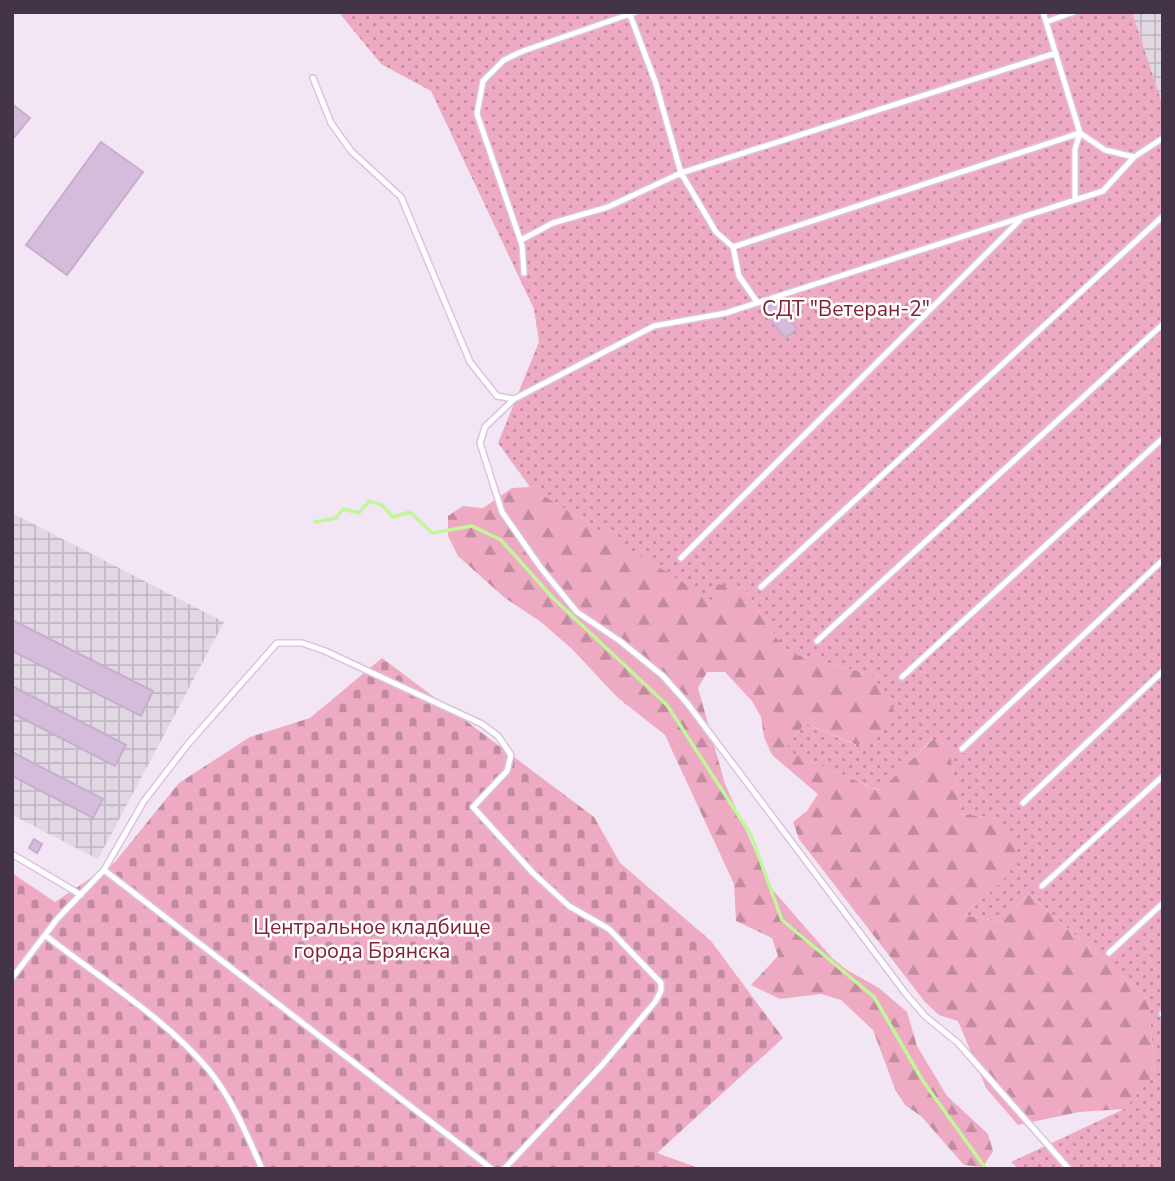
<svg xmlns="http://www.w3.org/2000/svg" width="1175" height="1181" viewBox="0 0 1175 1181" font-family="'Nunito Sans',sans-serif">
<defs>
<pattern id="industrial-grid" width="8" height="8" patternUnits="userSpaceOnUse" patternTransform="scale(1.75)"><rect width="8" height="8" fill="#e0d7e3"/><path d="M0 4h8M4 0v8" fill="none" stroke="#c1b9c4"/></pattern>
<pattern id="grass-dots" width="8" height="8" patternUnits="userSpaceOnUse" patternTransform="scale(1.75)"><rect width="8" height="8" fill="#edaac2"/><path d="M2 2h.1M6 6h.1" fill="none" stroke="#c28b9f" stroke-width="1.8" stroke-linecap="round"/></pattern>
<pattern id="forest-firs" width="22" height="20" patternUnits="userSpaceOnUse" patternTransform="scale(1.75)"><rect width="22" height="20" fill="#edaac2"/><path d="M5 1l3.5 6h-7zM16 11l3.5 6h-7z" fill="#c28b9f"/></pattern>
<pattern id="cemetery-stones" width="16" height="16" patternUnits="userSpaceOnUse" patternTransform="scale(1.75)"><rect width="16" height="16" fill="#edaac2"/><path d="M2 7V4a2 2 0 0 1 4 0v3zM10 15v-3a2 2 0 0 1 4 0v3z" fill="#c28b9f"/></pattern>
</defs>
<rect width="100%" height="100%" fill="#f2e5f4"/>
<path fill="url(#industrial-grid)" d="M1132 12H1163V106Z
M12 513 224 622 98 859 12 815Z"/>
<path fill="url(#grass-dots)" d="M343 12H1132L1163 106V1169H1019L1011 1162 1124 1109 1155 1073 1148 999 1029 894 1002 922 963 915 1004 880 996 818 962 814 948 746 932 739 881 791 784 750 805 723 856 745 872 675 786 652 744 588 714 602 695 591 530 487 498 443 539 342 534 309 431 91 381 64 341 15Z"/>
<path fill="url(#forest-firs)" d="M530 487 713 601 716 584 744 588 786 652 872 675 894 706 878 738 857 745 805 723 785 750 880 791 933 739 948 746 962 814 996 818 1018 847 1004 880 963 915 1002 922 1029 894 1148 999 1155 1073 1125 1109 1079 1112 1018 1125 986 1088 958 1021 939 1015 925 1002 799 839 793 822 807 811 818 794 772 755 764 737 761 717 752 701 725 672H707L698 688 725 784 772 889 832 958 847 970 879 988 907 1012 917 1046 947 1096 988 1134 993 1151 983 1167 964 1165 921 1116 905 1105 895 1089 873 1030 841 1000 821 994 780 999 751 985 778 956 772 938 736 921 734 884 665 735 617 697 572 649 541 622 505 598 458 556 448 536V516L463 506 483 508 512 488Z"/>
<path fill="url(#cemetery-stones)" d="M382 658 594 817 620 863 711 941 783 1038 657 1153 701 1169H12V873L55 902 115 862 179 783 250 737 310 718Z"/>
<g fill="none" stroke-linecap="round" stroke-linejoin="round">
<path stroke="#c1f79b" stroke-width="3.5" d="M315 522 336 518 343 509 359 513 369 501 382 505 393 517 410 512 432 533 472 526 501 540 553 598 667 705 751 835 782 920 874 997 923 1081 986 1169"/>
</g>
<path fill="#d4bcda" stroke="#caacd2" stroke-width="2" d="M12 104 30 118 12 140Z
M101 142 143 172 67 275 26 245Z
M775 302 797 329 785 338 763 311Z
M12 620 153 691 141 716 12 651Z
M12 686 126 745 115 766 12 713Z
M12 752 103 799 93 818 12 776Z
M34 839 42 844 37 853 29 848Z"/>
<g fill="none" stroke-linecap="round" stroke-linejoin="round">
<g stroke="#dac4df" stroke-width="8">
<path id="service" d="M629 12 655 81 681 173 716 232 733 247 739 276 757 302
M1043 12 1080 133 1105 150 1134 157 1163 138
M1046 22 1074 12
M313 78 331 123 351 151 401 197 470 362 497 396 514 399
M521 240 553 223 608 207 681 173 1056 53
M733 247 1080 133 1075 149V200
M524 273 522 245 477 114 483 81 504 60 523 51 636 12
M681 558 1020 220
M761 587 1163 216
M817 641 1163 324
M902 677 1163 438
M962 749 1163 560
M1023 803 1163 671
M12 854 81 895
M104 870 144 801 188 744 277 643H302L325 651 482 724 498 736 511 755 507 771 473 807 533 873 569 906 609 929 661 983V991L655 1002 603 1064 504 1169
M1042 886 1163 776
M45 935C98 977 165 1018 208 1069 232 1098 247 1135 262 1169
M1109 953 1163 903
M12 978 58 918 104 870 492 1169
M1162 1014H1163
M1069 1169 958 1043 925 1016 906 994 687 703 663 676 620 641 577 612 541 568 502 512 480 443 485 427 514 399 654 326 726 313 1103 191 1134 157"/>
</g>
<use href="#service" stroke="#fff" stroke-width="5"/>
</g>
<g text-anchor="middle" dominant-baseline="central" stroke-width="5" stroke-linejoin="round" paint-order="stroke">
<g font-size="21" fill="#7f2234" stroke="#fff">
<text x="846" y="309">СДТ "Ветеран-2"</text>
<text x="372" y="927">Центральное кладбище<tspan x="372" dy="24">города Брянска</tspan></text>
</g>
</g>
<rect width="1175" height="1181" fill="none" stroke="#433447" stroke-width="28"/>
</svg>
